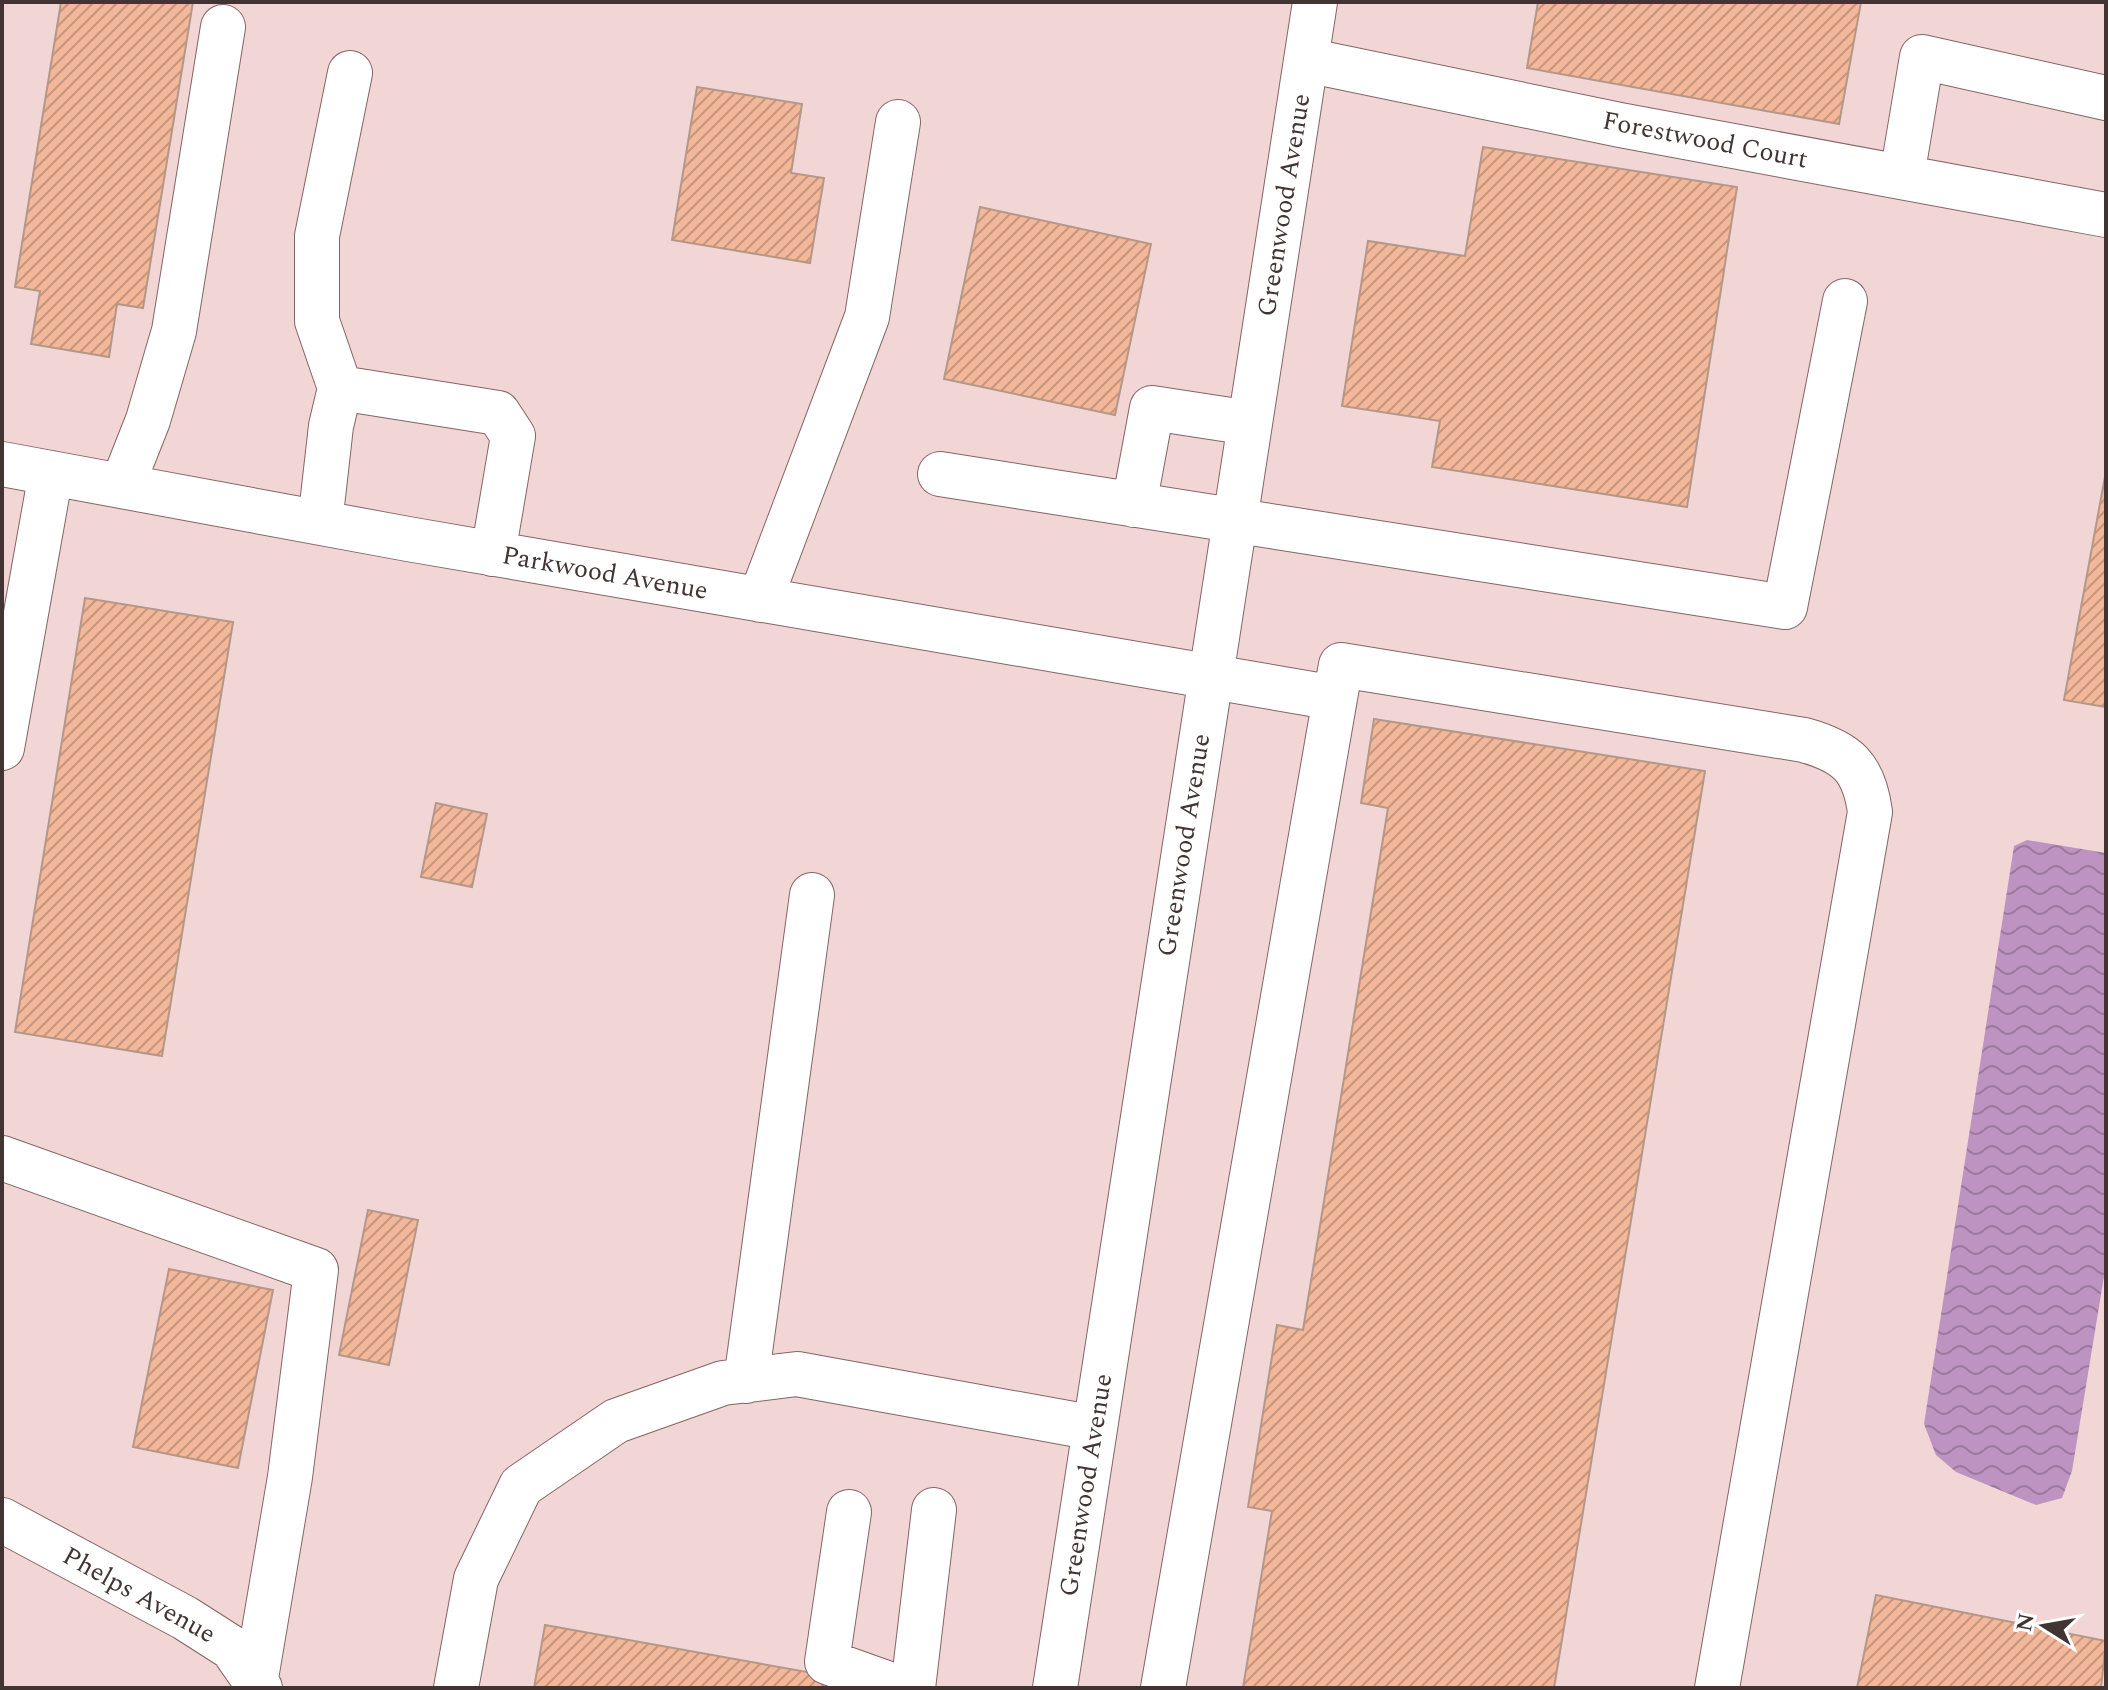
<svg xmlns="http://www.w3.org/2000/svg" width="2108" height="1690" viewBox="0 0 2108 1690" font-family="Spectral,serif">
<defs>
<pattern id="water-waves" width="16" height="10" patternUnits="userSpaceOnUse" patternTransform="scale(2)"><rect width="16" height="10" fill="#bd93c1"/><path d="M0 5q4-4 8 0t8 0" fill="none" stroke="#9b799e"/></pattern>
<pattern id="building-hatch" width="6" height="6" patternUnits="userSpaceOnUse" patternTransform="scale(2)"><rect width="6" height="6" fill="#f3b799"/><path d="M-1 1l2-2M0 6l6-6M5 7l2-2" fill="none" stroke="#c6967e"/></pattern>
</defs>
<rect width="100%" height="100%" fill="#fce5e5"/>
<path fill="#f2d6d5" d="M2 2H2106V1688H2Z"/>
<path fill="url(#water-waves)" d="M2027 840 2106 853V1264L2072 1471 2062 1498 2036 1505 1956 1472 1936 1455 1924 1424 2014 846Z"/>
<path fill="url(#building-hatch)" stroke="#b59788" stroke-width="2" d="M61 2H193L143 308 117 304 109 357 31 344 40 291 15 287Z
M1538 2H1861L1839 124 1527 68Z
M697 87 802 104 791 173 824 178 810 263 672 240Z
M1483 147 1737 187 1687 507 1432 467 1440 421 1342 406 1368 241 1465 256Z
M980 207 1151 244 1115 415 944 379Z
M2106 471V707L2064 700Z
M85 598 233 622 162 1056 15 1032Z
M1374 719 1705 771 1554 1688H1243L1272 1511 1248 1507 1277 1325 1303 1330 1388 808 1361 803Z
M436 803 487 814 472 887 421 877Z
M368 1210 418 1220 389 1365 339 1355Z
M169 1269 273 1290 238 1468 133 1447Z
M1876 1595 2106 1641 2101 1688H1857Z
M545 1625 835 1677 833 1688H534Z"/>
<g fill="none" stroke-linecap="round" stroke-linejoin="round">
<g stroke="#856464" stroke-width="46">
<path id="minor" d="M1306 60 1620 125 2106 215
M1902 176 1922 57 2106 98
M340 388 498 413 513 436 493 554
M2 464 408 539 1335 698 1341 665 1804 740C1847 752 1864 767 1870 812L1717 1688
M940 474 1785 607 1845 301
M122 486 148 420 174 331 223 27
M1134 505 1152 408 1250 423
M320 523 331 426 340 388 317 321V236L350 73
M760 600 867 317 898 122
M2 748 51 473
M2 1158 316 1270 290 1477 256 1678
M746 1381 812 895
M849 1512 827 1662 900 1688
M2 1520 185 1618 232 1648 260 1688
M456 1688 476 1579 521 1486 616 1421 723 1383 797 1374 1095 1428
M913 1688 934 1510
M1055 1688 1315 2
M1163 1688 1335 698"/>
</g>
<use href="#minor" stroke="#fff" stroke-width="44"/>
</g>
<g text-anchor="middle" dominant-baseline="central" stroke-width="7" stroke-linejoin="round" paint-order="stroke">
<g font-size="26" fill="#433434" stroke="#fff">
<text transform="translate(1705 140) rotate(11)">Forestwood Court</text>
<text transform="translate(1284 205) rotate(-81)">Greenwood Avenue</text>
<text transform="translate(605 573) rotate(10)">Parkwood Avenue</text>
<text transform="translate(1184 845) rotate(-81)">Greenwood Avenue</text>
<text transform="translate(1086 1485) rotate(-81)">Greenwood Avenue</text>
<text transform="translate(139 1595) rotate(29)">Phelps Avenue</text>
</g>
</g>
<rect width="2108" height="1690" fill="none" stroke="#433434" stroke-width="8"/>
<g transform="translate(2044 1626) rotate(281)" stroke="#ffffff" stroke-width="6" paint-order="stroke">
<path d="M0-6L14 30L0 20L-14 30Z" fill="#433434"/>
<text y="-12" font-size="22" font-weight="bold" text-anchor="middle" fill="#433434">N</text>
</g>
</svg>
